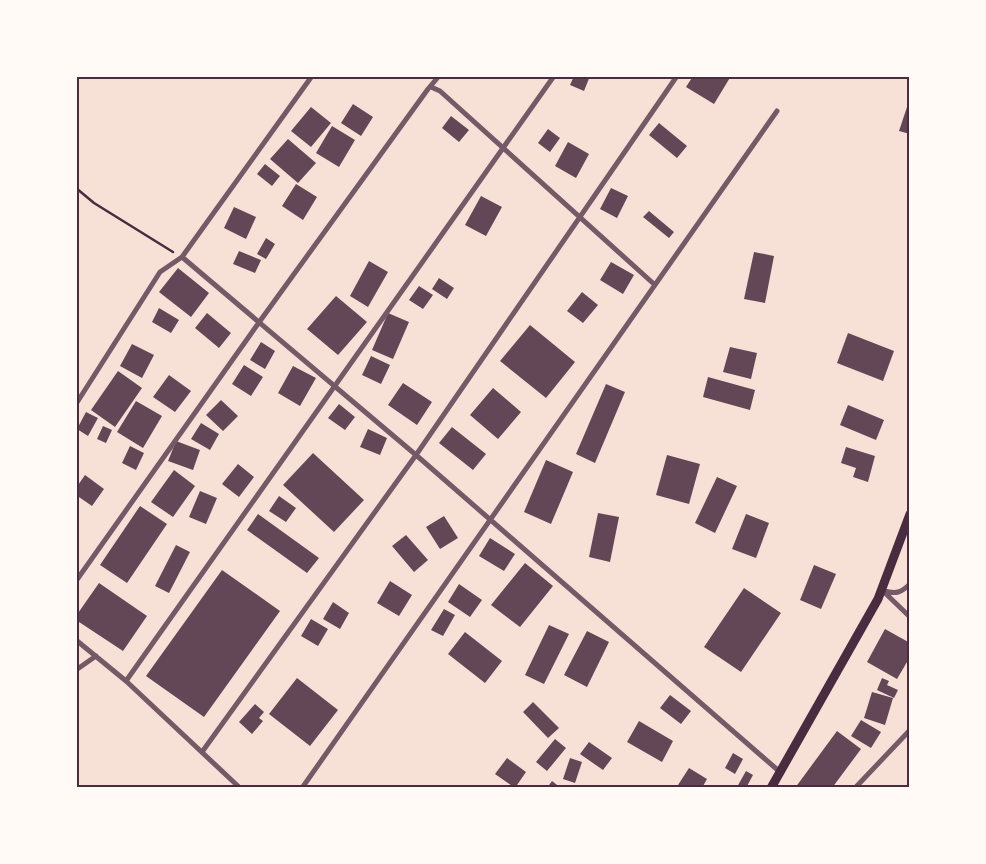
<svg xmlns="http://www.w3.org/2000/svg" width="986" height="864" viewBox="0 0 986 864" font-family="Lato,sans-serif">
<rect width="100%" height="100%" fill="#f7e1d7"/>
<path fill="#644757" d="M574 76H590L584 91 570 85Z
M693 76H731L714 104 686 87Z
M353 104 373 117 361 136 341 123Z
M311 107 331 123 311 147 291 131Z
M907 107H910V134L899 131Z
M451 116 469 130 459 142 442 128Z
M659 123 687 146 677 158 649 135Z
M332 126 355 140 339 167 316 153Z
M548 129 560 138 550 152 538 143Z
M288 139 316 163 298 183 270 159Z
M568 142 589 154 576 178 555 166Z
M265 164 280 176 272 186 257 174Z
M296 184 317 197 303 220 282 206Z
M611 188 628 196 617 218 600 209Z
M481 196 502 207 486 236 465 225Z
M234 207 256 217 246 239 224 228Z
M649 211 674 232 669 238 643 217Z
M266 238 275 244 266 259 257 254Z
M239 251 261 260 255 273 233 264Z
M754 252 774 256 765 303 744 299Z
M369 261 388 272 368 307 350 296Z
M611 262 634 275 623 294 600 280Z
M178 268 209 293 191 317 159 292Z
M439 278 454 288 447 299 432 289Z
M419 286 433 295 423 309 409 300Z
M582 292 598 305 583 323 567 311Z
M336 296 367 322 338 355 307 329Z
M159 308 179 320 171 333 152 322Z
M207 313 231 333 219 348 195 328Z
M388 313 409 322 393 359 372 350Z
M530 325 575 362 546 398 500 361Z
M848 333 894 351 883 381 837 363Z
M261 342 275 351 265 369 250 360Z
M132 344 154 355 142 378 120 366Z
M730 347 757 353 751 379 723 372Z
M371 356 390 365 381 384 362 375Z
M244 365 263 377 251 396 232 384Z
M293 366 316 378 300 406 278 393Z
M118 371 142 388 115 427 91 410Z
M169 375 191 391 175 412 153 397Z
M708 377 755 390 750 410 703 397Z
M403 383 432 402 417 425 388 405Z
M606 384 625 392 595 463 576 454Z
M493 388 521 412 498 439 470 415Z
M221 400 238 416 223 431 206 415Z
M136 401 162 416 143 448 117 432Z
M339 404 355 417 345 430 328 418Z
M848 405 884 420 876 440 840 425Z
M86 412 98 418 88 436 77 429Z
M201 423 219 434 210 450 191 439Z
M103 426 112 430 106 443 97 439Z
M452 427 486 454 473 470 439 443Z
M368 429 387 438 380 455 360 447Z
M176 441 200 450 193 470 168 461Z
M130 446 144 453 136 470 122 463Z
M846 447 875 456 868 482 853 477 856 468 841 463Z
M313 453 364 500 334 532 283 485Z
M667 455 700 464 689 504 656 495Z
M546 460 573 472 551 524 524 512Z
M238 464 254 477 239 497 222 484Z
M174 470 195 486 173 517 151 502Z
M85 475 104 489 92 506 76 495V488Z
M717 477 737 486 715 533 695 523Z
M200 491 217 498 206 524 189 517Z
M279 496 296 508 286 522 269 511Z
M140 506 167 524 127 583 100 565Z
M598 513 619 517 610 562 589 557Z
M258 514 319 558 307 573 247 530Z
M746 514 769 523 756 558 732 549Z
M444 516 458 538 440 549 426 527Z
M406 535 428 560 414 572 392 546Z
M490 538 515 554 504 571 479 556Z
M176 545 190 552 169 593 155 586Z
M525 563 553 586 520 627 491 605Z
M814 565 836 574 821 609 800 600Z
M222 570 280 611 204 717 146 676Z
M390 581 412 595 399 616 377 603Z
M99 583 147 616 123 651 76 620V616Z
M459 584 482 600 470 617 448 602Z
M744 588 781 613 741 672 704 647Z
M333 602 349 613 340 629 323 619Z
M444 609 455 615 443 636 431 630Z
M311 619 328 629 318 646 301 636Z
M549 625 569 634 544 684 525 675Z
M885 629 910 643V657L897 679 867 662Z
M587 631 609 642 587 687 564 675Z
M465 632 502 661 485 683 448 654Z
M297 678 338 710 310 746 269 714Z
M882 678 889 681 887 685 898 690 894 698 877 690Z
M872 692 893 698 885 725 864 718Z
M670 695 691 711 681 724 660 708Z
M533 702 559 728 548 738 523 712Z
M255 704 264 712 259 718 263 721 252 734 239 722Z
M861 720 881 732 871 748 851 736Z
M639 721 673 741 662 762 627 742Z
M837 731 861 749 832 788H795Z
M555 739 566 748 547 771 536 762Z
M589 742 612 758 603 770 580 754Z
M733 753 743 759 735 774 725 768Z
M507 758 526 772 515 788 495 774Z
M570 758 582 762 575 783 563 779Z
M689 768 707 779 702 788H683L678 785Z
M746 771 753 775 746 788H738L737 787Z
M552 781 561 788H547Z"/>
<g fill="none" stroke-linecap="round" stroke-linejoin="round">
<path stroke="#4a2c40" stroke-width="2.5" d="M76 188 94 203 173 252"/>
<path stroke="#755966" stroke-width="5" d="M431 87 440 91 655 285
M182 257 416 455 780 772
M76 404 160 272 182 257 312 76
M76 581 260 321 428 89 439 76
M882 590 910 617
M884 591C896 594 901 593 910 584
M76 640 126 681 240 788
M76 670 96 656
M126 681 554 76
M202 752 416 455 677 76
M302 788 777 111
M855 788 910 730"/>
<path stroke="#4a2c40" stroke-width="9" d="M771 788 878 599 910 514"/>
</g>
<rect width="986" height="864" fill="none" stroke="#fffaf5" stroke-width="155"/>
<rect x="78" y="78" width="830" height="708" fill="none" stroke="#4a2c40" stroke-width="2"/>
</svg>
